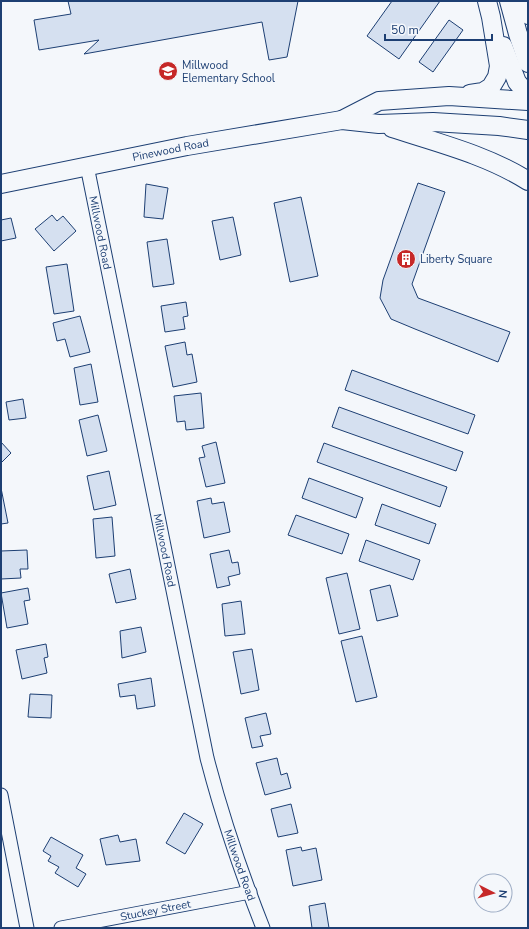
<svg xmlns="http://www.w3.org/2000/svg" width="529" height="929" viewBox="0 0 529 929" font-family="'Nunito Sans',sans-serif">
<rect width="100%" height="100%" fill="#f4f7fb"/>
<path fill="#d5e0f0" stroke="#1d3f73" d="M68 1H298L287 57 269 60 262 22 84 54 99 40 39 50 34 20 71 14Z
M392 1H440L399 59 367 36Z
M449 20 463 30 433 72 419 62Z
M418 183 445 192 412 284 418 298 510 332 498 362 415 329 391 319 380 298 383 280Z
M146 184 168 188 163 219 144 217Z
M301 197 318 276 290 282 274 203Z
M52 215 57 221 63 216 76 231 54 251 35 229Z
M233 217 241 255 220 260 212 221Z
M11 218 16 238 1 241V220Z
M167 239 174 284 153 287 147 242Z
M67 264 74 311 54 314 46 267Z
M186 302 188 316 183 317 185 329 165 332 161 306Z
M80 316 90 352 70 357 65 339 57 341 53 323Z
M185 342 187 355 192 354 197 382 173 387 165 346Z
M91 364 98 402 80 405 74 368Z
M352 370 475 415 468 434 345 390Z
M201 393 204 428 186 430 185 421 177 422 174 396Z
M23 399 26 418 9 420 6 402Z
M339 407 463 452 456 471 332 427Z
M98 415 107 451 87 456 79 420Z
M1 442 11 453 1 463Z
M216 442 225 483 206 487 199 458 205 457 202 446Z
M324 443 447 487 440 507 317 462Z
M109 471 116 505 94 510 87 476Z
M309 478 363 498 356 518 302 498Z
M1 488 8 523 1 524Z
M211 498 212 504 224 502 230 532 204 538 197 501Z
M382 504 436 524 429 544 375 525Z
M296 515 349 534 342 554 288 535Z
M112 517 115 556 96 558 93 519Z
M366 540 420 560 413 580 359 561Z
M27 550 28 569H20L21 578 1 579V551Z
M229 550 232 563 238 562 240 574 228 577 230 585 217 588 210 554Z
M130 569 136 599 116 603 109 574Z
M347 573 360 629 339 634 326 578Z
M390 585 398 616 377 621 370 590Z
M28 588 30 600 24 601 28 624 7 628 1 593Z
M241 601 245 634 225 636 222 604Z
M141 627 146 652 122 658 120 631Z
M362 636 377 697 356 702 341 641Z
M46 644 48 657 44 658 47 673 22 679 16 650Z
M252 649 259 690 241 694 233 652Z
M151 678 155 706 137 709 135 695 120 697 118 684Z
M30 694 52 695 51 718 28 717Z
M266 713 271 734 260 736 263 746 252 748 245 718Z
M277 758 281 775 287 773 291 788 265 795 256 763Z
M291 804 298 833 278 837 271 809Z
M184 813 203 824 185 854 166 843Z
M118 835 120 842 136 839 140 861 106 865 100 839Z
M51 837 83 855 76 868 86 874 78 887 55 873 59 867 48 861 51 856 43 851Z
M301 847 302 851 316 848 322 880 293 886 286 850Z
M325 903 329 928H312L309 906Z"/>
<g fill="none" stroke-linecap="round" stroke-linejoin="round">
<g stroke="#1d3f73" stroke-width="15">
<g id="street">
<path id="s1" d="M87 166 207 758C222 816 241 872 263 928"/>
<path d="M1 795 27 928"/>
<path id="s2" d="M61 928 250 892"/>
</g>
</g>
<g stroke="#1d3f73" stroke-width="20">
<g id="secondary">
<path d="M509 1 518 34 528 63"/>
<path d="M519 1 528 15"/>
<path d="M503 46 517 82 528 95"/>
<path d="M470 94 483 92 491 87 497 77 499 66 491 17 487 1"/>
<path d="M342 120 379 101 449 96 528 101"/>
<path d="M392 128C438 143 487 155 528 181"/>
<path id="s3" d="M1 184 187 146 342 120 379 124 433 122 499 126 528 130"/>
</g>
</g>
<use href="#street" stroke="#f4f7fb" stroke-width="13"/>
<use href="#secondary" stroke="#f4f7fb" stroke-width="18"/>
</g>
<defs>
<g id="school-disc" transform="scale(1)"><circle r="9.5" fill="#c62828" stroke="#f4f7fb"/><path d="M0-5L7-2L0 1L-7-2ZM-4 1L0 2.5L4 1V4Q0 6-4 4Z" fill="#fff"/></g>
<g id="building-disc" transform="scale(1)"><circle r="9.5" fill="#c62828" stroke="#f4f7fb"/><path d="M-4-6H4V6H1V3H-1V6H-4ZM-2.5-4.3h1.7v1.8h-1.7ZM.8-4.3h1.7v1.8H.8ZM-2.5-1h1.7V.8h-1.7ZM.8-1h1.7V.8H.8Z" fill="#fff"/></g>
</defs>
<g fill-rule="evenodd">
<use href="#school-disc" x="168" y="71"/>
<use href="#building-disc" x="406" y="259"/>
</g>
<g text-anchor="middle" dominant-baseline="central" stroke-width="3" stroke-linejoin="round" paint-order="stroke">
<g font-size="11" fill="#1d3f73" stroke="#f4f7fb" text-anchor="start">
<text x="182" y="65">Millwood<tspan x="182" dy="13">Elementary School</tspan></text>
<text x="420" y="259">Liberty Square</text>
</g>
<g font-size="11" fill="#1d3f73" stroke="#f4f7fb">
<text stroke="none"><textPath href="#s3" startOffset="173">Pinewood Road</textPath></text>
<text stroke="none"><textPath href="#s1" startOffset="68">Millwood Road</textPath></text>
<text stroke="none"><textPath href="#s1" startOffset="392">Millwood Road</textPath></text>
<text stroke="none"><textPath href="#s1" startOffset="716">Millwood Road</textPath></text>
<text stroke="none"><textPath href="#s2" startOffset="96">Stuckey Street</textPath></text>
</g>
</g>
<rect width="529" height="929" fill="none" stroke="#1d3f73" stroke-width="4"/>
<g transform="translate(493 893) rotate(96)"><circle r="19" fill="#f4f7fb" stroke="#9eadc5"/>
<path d="M0-3L7 15L0 10L-7 15Z" fill="#c62828"/>
<text y="-6" font-size="11" font-weight="bold" text-anchor="middle" fill="#1d3f73">N</text>
</g>
<path d="M385 34v6h107v-6" fill="none" stroke="#1d3f73" stroke-width="2"/>
<text x="391" y="34" font-size="12" fill="#1d3f73" stroke="#f4f7fb" stroke-width="3" paint-order="stroke">50 m</text>
</svg>
